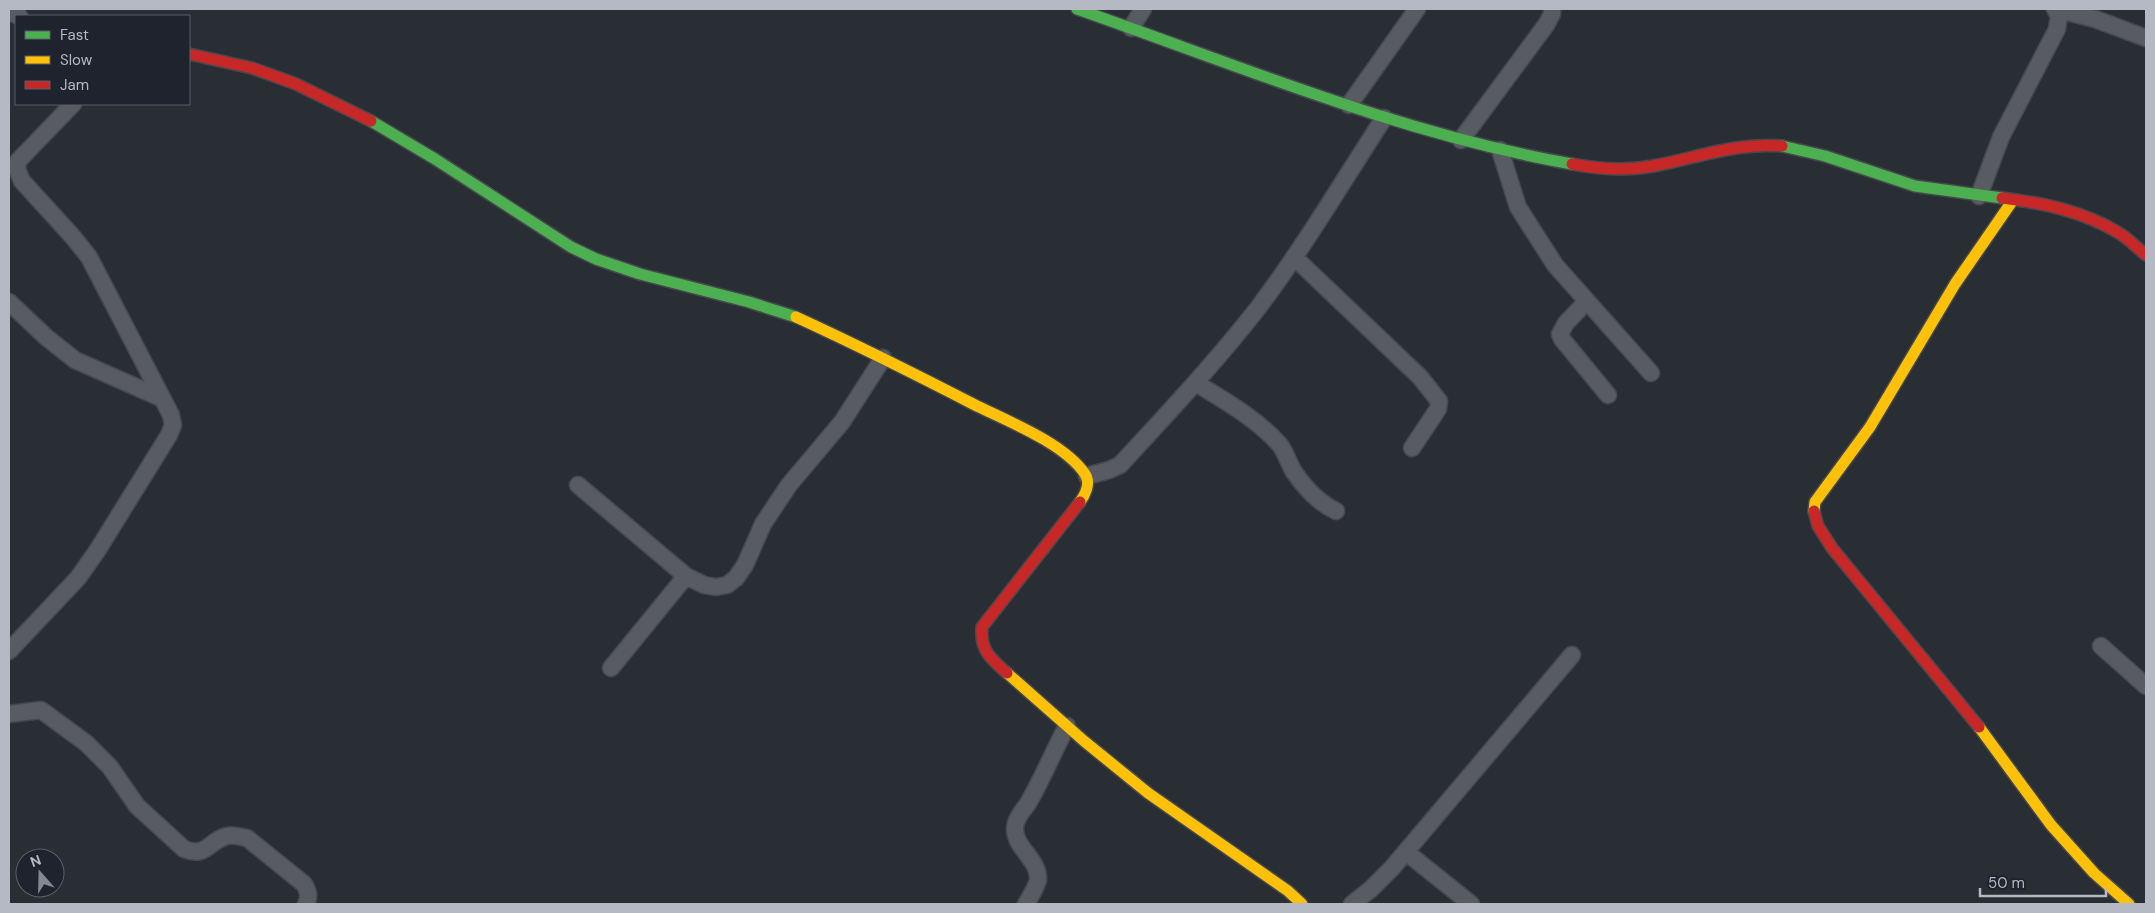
<svg xmlns="http://www.w3.org/2000/svg" width="2155" height="913" viewBox="0 0 2155 913" font-family="'DM Sans',sans-serif">
<rect width="100%" height="100%" fill="#292d34"/>
<g fill="none" stroke-linecap="round" stroke-linejoin="round">
<g stroke="#45484d" stroke-width="19">
<path id="street" d="M2056 9 2095 19 2146 38
M9 12 19 16
M1131 28 1143 9
M1349 105 1417 9
M1461 140 1546 25 1552 14V9
M1500 150 1518 207 1555 265 1651 373
M1979 196 2001 137 2057 29 2059 16 2055 9
M1294 257 1420 377 1439 401 1438 409 1412 448
M1587 301 1566 323 1560 334 1562 339 1608 395
M9 302 46 337 75 360 161 398
M1196 383C1223 400 1259 420 1280 445 1286 453 1289 464 1294 472 1305 488 1319 503 1336 511
M1087 476 1109 470 1120 465C1167 414 1215 363 1258 308 1304 247 1343 181 1384 118
M578 485 686 576 704 585 716 587 727 585 736 578 745 565 763 524 789 485 842 422 883 358
M2101 646 2146 686
M9 651 78 578 97 551 169 435 173 425 171 415 89 257 73 237 22 181 17 169 18 161 73 104
M611 668 686 576
M9 714 41 710 86 743 110 767 137 806 184 849C207 858 208 841 227 836 234 834 240 837 247 838L304 884C308 891 310 896 306 904
M1406 852 1471 904
M1026 904C1030 897 1036 888 1038 880 1040 860 1014 848 1015 828 1015 820 1022 811 1027 805 1042 780 1053 752 1067 726
M1352 904 1371 889 1392 868 1572 655"/>
</g>
<g stroke="#45484d" stroke-width="14">
<path id="fast" d="M1077 9C1240 66 1401 134 1572 164
M371 121 435 159 571 247 596 259 640 274 749 302 796 317
M1782 146 1825 156 1915 186 2002 198"/>
</g>
<g stroke="#45484d" stroke-width="14">
<path id="slow" d="M796 317C857 345 917 375 977 406 1010 422 1065 444 1085 474 1091 483 1085 495 1080 502
M1814 511 1815 502 1870 427 1955 284 2013 200
M1007 673 1084 741 1148 793 1288 891 1302 904
M1979 727 2051 825 2094 873 2129 904"/>
</g>
<g stroke="#45484d" stroke-width="14">
<path id="jam" d="M189 54 252 68 296 84 371 121
M1572 164C1598 169 1626 171 1653 166 1697 158 1736 142 1782 146
M2002 198C2043 203 2083 211 2119 233 2129 239 2137 248 2146 255
M1814 511 1818 526 1832 548 1979 727
M1007 673C990 658 980 650 982 627L1080 502"/>
</g>
<use href="#street" stroke="#585b62" stroke-width="16"/>
<use href="#fast" stroke="#4caf50" stroke-width="11"/>
<use href="#slow" stroke="#ffc107" stroke-width="11"/>
<use href="#jam" stroke="#c62828" stroke-width="11"/>
</g>
<rect width="2155" height="913" fill="none" stroke="#b4b9c4" stroke-width="20"/>
<rect x="15" y="15" width="175" height="90" fill="#1e232d" stroke="#5a5f69"/>
<rect x="25" y="31" width="25" height="8" fill="#4caf50" stroke="#5a5f69"/>
<text x="60" y="40" font-size="15" fill="#b4b9c4">Fast</text>
<rect x="25" y="56" width="25" height="8" fill="#ffc107" stroke="#5a5f69"/>
<text x="60" y="65" font-size="15" fill="#b4b9c4">Slow</text>
<rect x="25" y="81" width="25" height="8" fill="#c62828" stroke="#5a5f69"/>
<text x="60" y="90" font-size="15" fill="#b4b9c4">Jam</text>
<g transform="translate(40 873) rotate(340)"><circle r="24" fill="#1e232d" stroke="#5a5f69"/>
<path d="M0-4L9 19L0 12L-9 19Z" fill="#838892"/>
<text y="-8" font-size="14" font-weight="bold" text-anchor="middle" fill="#b4b9c4">N</text>
</g>
<path d="M1980 888v8h126v-8" fill="none" stroke="#b4b9c4" stroke-width="2.5"/>
<text x="1988" y="888" font-size="15" fill="#b4b9c4" stroke="#1e232d" stroke-width="4" paint-order="stroke">50 m</text>
</svg>
